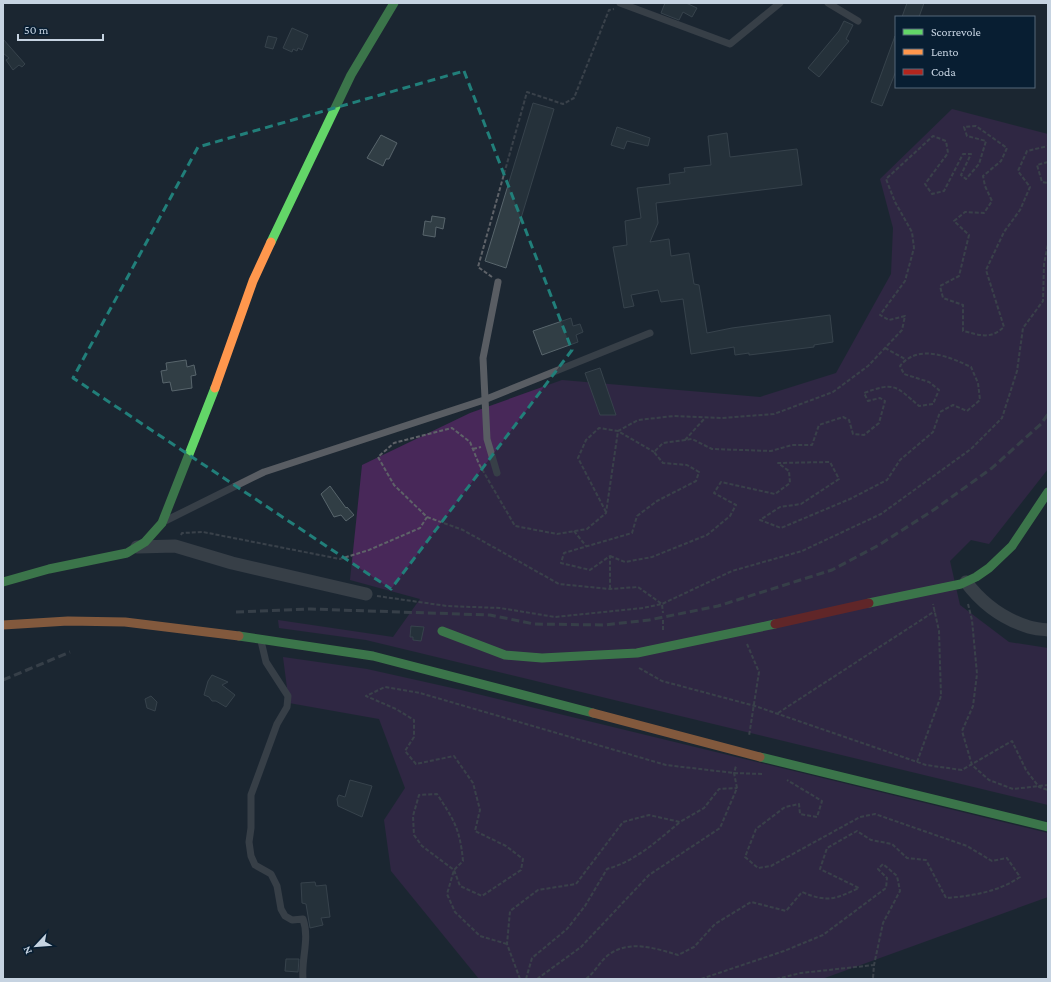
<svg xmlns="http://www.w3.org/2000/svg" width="1051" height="982" viewBox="0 0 1051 982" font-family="'Crimson Pro',serif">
<rect width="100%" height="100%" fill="#1c2732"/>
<path fill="#482859" d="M952 109 1048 134V469L989 544 971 540 950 561 960 605 1009 642 1048 648V805L366 640 279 628 278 620 393 637 420 599 350 580 362 465 470 413 562 380 760 397 836 373 891 274 893 228 880 179Z
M283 657 367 669 461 690 1048 833V897L822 979H479L391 871 384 820 405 788 379 719 289 703Z"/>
<path fill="#313e45" stroke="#58656c" d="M665 3H686L697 8 692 17 683 12 679 20 661 13Z
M907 3H924L919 17H902Z
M844 21 853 25 846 39 849 41 819 77 808 68 839 31Z
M292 28 308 35 302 50 298 48 297 51 293 49 292 52 283 48Z
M268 36 277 38 273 49 265 47Z
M895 36 896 71 882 106 871 102Z
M3 39 25 64 22 67 19 65 13 70 6 60 9 58 3 53Z
M533 103 554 109 506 268 485 261Z
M617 127 650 138 648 146 627 141 624 149 611 145Z
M727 133 730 157 797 149 802 185 656 203 658 223 650 242 669 239 671 256 689 253 694 284 699 285 707 333 732 328 830 315 833 342 814 345V347L749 355V353L735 355 734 347 691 354 683 299 661 302 658 290 631 295 634 306 624 308 613 247 627 245 625 221 641 218 637 188 670 184 669 174 685 172 684 168 711 165 708 136Z
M381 135 397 143 389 159H386L383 166 367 158Z
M432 216 445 218 443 229 436 227 435 237 423 235 425 221 431 222Z
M571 318 573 326 580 324 583 332 576 335 578 342 542 355 533 331Z
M186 360 187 367 194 365 196 375 191 376 192 388 172 391 170 382 163 383 161 371 167 370 166 363Z
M600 368 616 415H600L585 373Z
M330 486 346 508 347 507 354 515 346 521 341 515 334 517 321 494Z
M411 626 424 627 421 641 413 640V637H410Z
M212 675 228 682 222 685 235 695 226 707 216 701H212L209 697 204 695 208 681Z
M151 696 157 702 155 711 147 708 145 699Z
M350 780 372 786 362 817 338 806 337 799 339 795 345 797Z
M315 882 316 886 326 885 330 917 321 918 323 925 310 928 306 904 302 903 301 883Z
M286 959H299L298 972 285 971Z"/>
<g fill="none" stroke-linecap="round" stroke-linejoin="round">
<path stroke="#5e6268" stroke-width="2" stroke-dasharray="4 2" stroke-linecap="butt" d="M1048 162 1037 165 1042 182 1048 183
M492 277 478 267 527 92 563 104 574 98 609 10 614 9
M885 348 905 359
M685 440 705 418
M473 449 481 447
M606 512 578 458 586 440 599 428 618 431 654 452
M427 517 463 530 559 584 610 589 638 587 662 604 663 613
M574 531 586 546
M181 535 182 533 203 532 340 559 369 550 420 528 427 517 394 485 378 457 394 443 452 428 470 442 479 464 515 526 557 534 587 529 606 513 618 431 638 420 674 416 722 418 774 414 833 392 868 366 902 330 905 316 889 320 880 315 905 281 914 248 912 232 895 202 886 179 933 136 946 141 948 153 925 184 932 194 944 191 963 154H971L961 175 966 179 979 164 986 141 967 136 964 127 976 126 1007 148 1001 161 983 176 985 186 992 201 984 213 965 212 954 221 969 235 959 276 940 286 943 298 963 305V331C980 335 990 340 1004 327L986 270 1004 232 1020 210 1030 187 1018 171 1027 151 1048 146
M610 556 625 562 652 557 707 535 730 516 736 505 714 493 721 482 775 494 790 483 789 471 778 463 830 462 839 479 801 504 780 507 760 520 781 528 850 499 887 480 900 460 933 432 940 412 953 405 967 411 980 400 978 383 971 367C950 357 918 343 900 366L904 374 929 382 939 390 933 404 919 406C895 385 894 382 864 393L868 401 880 398 885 401 879 423 864 435 853 434 849 420 843 417 819 425 812 445H792L771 451 712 449 692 439 663 443 654 452 663 463 687 465 699 472 696 481 657 501 637 516 632 533 564 553 561 563 590 570 610 556V589
M377 596 447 606 500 608 555 617 643 608 662 604 732 571 802 551 881 514 971 449 1002 418 1017 371 1023 328 1043 301 1044 264 1048 244
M968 604 972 620 977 674 973 706 962 731 972 765 989 780 1013 789 1048 785
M663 620V632
M747 644 759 672 749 736
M639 668 662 681 755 706 926 765 962 770 1012 741 1026 770 1039 787 1048 790
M778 713 935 611
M917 762 941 696 939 631 933 604
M507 944 480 936 455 912 447 894 454 870 463 861C460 829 454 820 437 794L419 795 413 816 414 835 422 846 454 870 460 886 482 896 521 870 523 859 506 846 475 831 480 810 473 783 454 756 416 764 405 751 414 737V720L396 709 366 696 385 687 420 693 666 765 734 773 762 774
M520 979 507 944 510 911 538 890 576 884 623 822 649 815 680 822 704 808 719 789 737 788
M526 979 532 958 567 929 585 906 607 869C636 861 658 840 680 822
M537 979 581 947 649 875 720 828 737 788 734 773 736 766
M586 979C595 972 599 963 607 956 628 939 655 948 678 955L694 947 715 924 751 902 786 911 802 892C828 903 835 899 859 888L820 869 827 848 857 831 871 840 892 844 907 858 926 860 946 898C972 896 998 892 1020 877L1007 858 992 861 967 846 875 814 860 817 771 866 758 868 745 857 756 829 785 807 799 804 800 814 817 817 822 801 787 780
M701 979 784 951 823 935 886 888 887 878 878 869 883 864 897 876 900 891 883 923 874 965 873 978 871 979
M776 979 801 973 874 965"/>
<path stroke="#595d63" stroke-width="7" d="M620 3 730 44 780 3
M828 3 858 21
M497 473 487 439 483 358 498 282
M167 520 264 472 484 400 650 333
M261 641 266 662 288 696 287 707 277 724 251 795V828L249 842 251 856 255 865 271 874 277 886 281 909 285 916 292 920 303 919C310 939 301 959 303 979"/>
<path stroke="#595d63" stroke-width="13" d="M137 547 175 546 232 563 366 594
M966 582C981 602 1002 618 1026 626 1033 629 1041 629 1048 630"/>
<path stroke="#63d668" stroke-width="9" d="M271 242 351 75 394 3
M3 582 49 569 127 553 145 542 162 523 215 388
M869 603 961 584 976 577 989 568 1012 546 1048 492
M442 631 505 655 542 658 637 653 775 624
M239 636 373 656 593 713
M760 757 1048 827"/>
<path stroke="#ff974d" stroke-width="9" d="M215 388 253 281 271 242
M3 625 68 621 125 622 239 636
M593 713 760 757"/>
<path stroke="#b3261e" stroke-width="9" d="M775 624 869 603"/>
<path stroke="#575d65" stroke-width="3" stroke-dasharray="8 4" stroke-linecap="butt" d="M236 612 310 609 490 615 534 624 604 625 649 620 718 606 832 570 879 545 935 509 992 468 1041 424 1048 414
M3 680 70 652"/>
</g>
<path d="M0 0H1051V982H0ZM464 71 572 350 391 589 73 378 198 147Z" fill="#1c2732" fill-opacity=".55" fill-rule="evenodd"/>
<path fill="none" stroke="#217f7a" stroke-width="3" stroke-dasharray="8 5" stroke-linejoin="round" d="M464 71 572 350 391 589 73 378 198 147Z"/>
<rect width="1051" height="982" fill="none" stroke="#c6d3e1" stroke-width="8"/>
<rect x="895" y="16" width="140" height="72" fill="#081e32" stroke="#546678"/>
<rect x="903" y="29" width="20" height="6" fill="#63d668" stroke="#546678"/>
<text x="931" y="36" font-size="12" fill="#c6d3e1">Scorrevole</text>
<rect x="903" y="49" width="20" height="6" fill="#ff974d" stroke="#546678"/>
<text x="931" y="56" font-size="12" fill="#c6d3e1">Lento</text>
<rect x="903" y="69" width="20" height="6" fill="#b3261e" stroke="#546678"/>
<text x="931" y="76" font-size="12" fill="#c6d3e1">Coda</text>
<g transform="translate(36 946) rotate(244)" stroke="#081e32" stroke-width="3" paint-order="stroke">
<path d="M0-3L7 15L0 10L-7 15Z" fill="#c6d3e1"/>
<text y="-6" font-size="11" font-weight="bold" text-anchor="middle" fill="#c6d3e1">N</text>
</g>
<path d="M18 34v6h85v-6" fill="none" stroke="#c6d3e1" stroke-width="2"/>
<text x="24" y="34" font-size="12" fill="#c6d3e1" stroke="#081e32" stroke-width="3" paint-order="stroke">50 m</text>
</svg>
